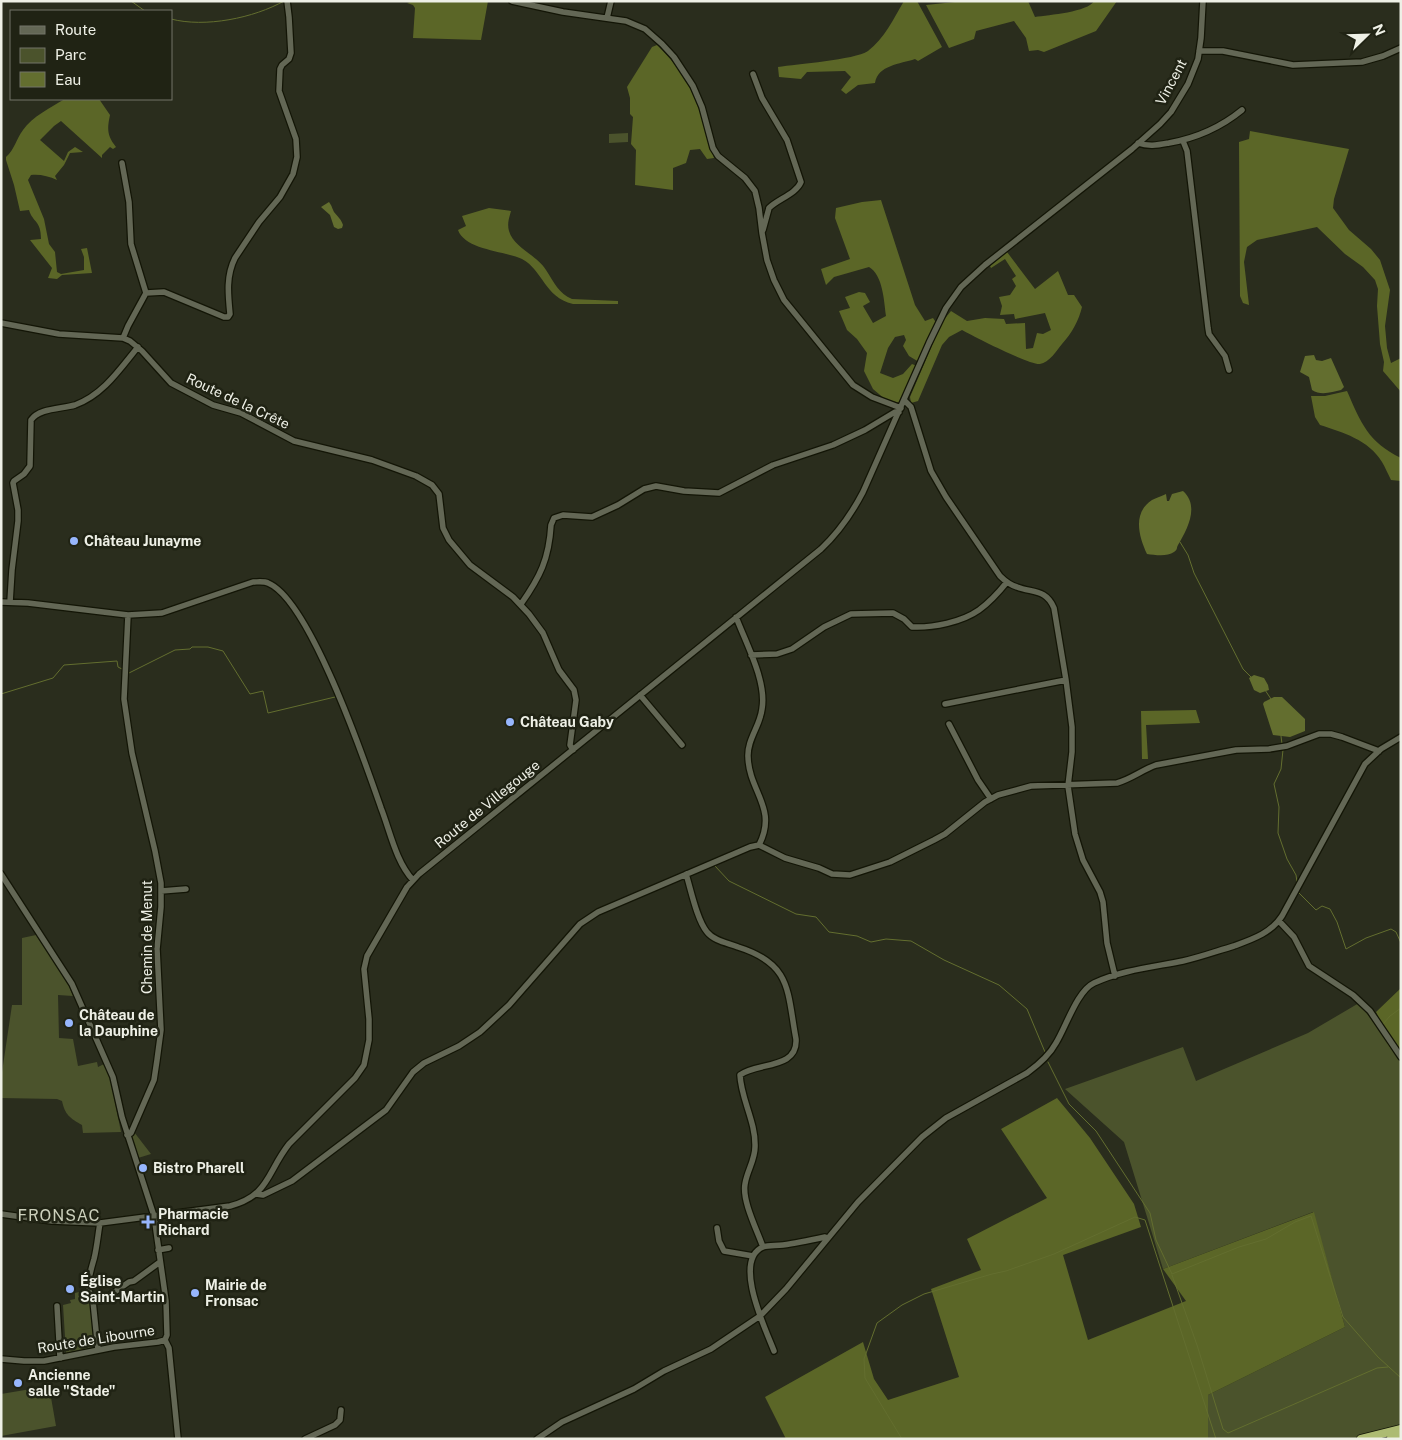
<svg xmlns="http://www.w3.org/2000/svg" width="1402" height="1440" viewBox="0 0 1402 1440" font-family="'Public Sans',sans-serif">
<rect width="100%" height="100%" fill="#2a2d1d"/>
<path fill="#4b532c" d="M628 133V142L609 143V134Z
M36 935 66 979 73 996 58 995 59 1038 73 1039 78 1066 97 1062 98 1067 104 1064 110 1077 121 1132 83 1133 82 1125C70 1118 65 1115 62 1101L57 1099 1 1098V1079L12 1005H22V938Z
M1359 1003 1401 1059V1439H1208V1395L1345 1327 1313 1212 1163 1269 1124 1142 1065 1089 1183 1047 1196 1081 1308 1033Z
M134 1132 151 1154 138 1158 131 1138Z
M87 1290 90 1302 95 1347 66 1353 63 1305 71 1303 70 1300 75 1299V1293Z
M49 1386 56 1426 1 1436V1394Z"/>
<path fill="#5b6627" d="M414 1H488L481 40 413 38 415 8 413 5 407 3Z
M904 1H917L942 47 918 61 915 59C900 64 878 65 875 83L858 85 846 94 841 90 851 77 845 71 807 72 801 79 779 77 778 67C797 64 854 60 868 51 884 39 894 18 904 1Z
M964 1H1028L1035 17C1049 15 1088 12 1094 1H1117L1096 31 1044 52 1038 50 1029 51 1026 38 1014 21 976 31 974 39 949 48 926 5Z
M657 45C694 80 700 111 714 158L707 159 700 149 690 150 686 163 673 168V190L635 185 636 150 631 144 633 117 630 114V98L627 87 652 47Z
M65 99H99L110 115C107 129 107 136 116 147L113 149 110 147 102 155V158L61 121 54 126 40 140 64 161 68 152 75 147 83 152 70 153 64 165 55 176 57 180C49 176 39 174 31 175L28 180 44 219 49 244 55 252 57 272 61 274 84 270V257L81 249 87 248 92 273 62 275 57 279 48 278 52 268 30 240 41 239C41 220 33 223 29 210L20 211 14 185 6 160V157C15 149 16 139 23 130 32 117 51 107 65 99Z
M1250 131 1349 149 1334 199 1333 208 1349 230 1371 249 1380 260 1390 290 1385 326 1387 348 1391 363 1401 358V392L1383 371 1384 362 1380 344 1377 306 1378 289 1375 280 1363 267 1345 254 1317 227 1257 240 1247 247 1244 262 1249 305 1243 303 1240 296 1239 142 1249 139Z
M881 200 915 305 925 321 933 318 937 324 932 331 919 362 909 356 903 346 906 340 904 335 895 337 888 348 880 373 893 378 903 374 912 364 917 366 901 403 886 400 873 389 864 371 867 353 857 339 847 330 839 311 850 308 845 297 859 292 865 293 870 302 863 306 873 323 886 316C884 301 883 275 869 267L834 277 826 285 821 269 850 259 835 218 836 208 862 202Z
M489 208 511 211C509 218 507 224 509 231 514 248 537 255 546 270 554 282 559 294 572 299L618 301V304H573C544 297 543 270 522 259 505 251 465 250 458 230L466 226 462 216Z
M1007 252 1035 289 1058 271 1068 295H1074L1082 307C1079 320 1072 333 1062 344 1057 350 1049 363 1040 364 1029 365 975 337 962 330L949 337 942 345 918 401 911 403 910 397 942 322 951 311 967 321 985 318 1004 319 1006 324 1025 323 1026 349 1033 348 1037 333 1043 334 1051 330 1045 313 1015 319 1014 314 1000 315 1002 306 999 297 1010 295 1016 286 1012 279 1016 276 1005 259 991 268 990 266Z
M1347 391C1361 423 1368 442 1401 458V481L1391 480C1388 474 1385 467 1382 462 1369 440 1342 432 1320 425L1315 417 1311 396H1325Z
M1196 710 1200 723 1146 725 1148 759H1142L1141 711Z
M1401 988V1053L1384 1029 1376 1012Z
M1057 1098 1090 1138 1134 1204 1141 1227 1063 1255 1088 1340 1186 1301 1163 1269 1314 1212 1345 1327 1208 1395V1439H786L765 1397 863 1342 874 1379 888 1400 959 1377 931 1289 981 1270 967 1239 1047 1198 1001 1129Z"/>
<path fill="#636e2f" d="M329 202C332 206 332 208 334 212 338 217 341 219 343 225L342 228 338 229 334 227 330 215 321 207Z
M1314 355 1316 360 1322 361 1331 358 1344 387 1341 390C1332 392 1321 396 1312 390L1309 377 1300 372 1305 356Z
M1183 491C1200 506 1187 530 1178 545 1176 549 1178 549 1174 552 1167 557 1155 555 1147 554 1139 537 1132 513 1152 500 1156 498 1162 496 1166 494L1167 501H1169L1172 494Z
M1254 675 1264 678 1268 685 1269 690 1260 693 1254 690 1249 678Z
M1274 697H1282L1305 719V731L1290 737 1273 735 1263 704 1264 702Z"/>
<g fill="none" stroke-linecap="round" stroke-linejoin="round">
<path stroke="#636e2f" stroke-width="1" d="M131 1 145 11
M171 19C205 28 254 18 284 1
M1180 542 1188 555 1194 573 1219 622 1243 669 1251 677
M129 673 175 650 190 649 192 647H208L223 651 250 694 263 691 268 713 335 697
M1265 690 1271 699
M1 694 53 678 64 665 117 661 118 667 124 670
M1281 736 1282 744
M1283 750 1281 769 1274 784 1279 807 1278 833 1287 859 1296 875 1297 882 1295 886
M715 866 729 881 796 914 816 917 829 932 857 936 871 942 886 939 911 941 944 960 999 985 1027 1009 1045 1052
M1299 893 1316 910 1322 906 1330 909 1337 922 1346 949 1366 938 1391 929 1396 932 1401 943
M1383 1024 1390 1016 1401 1008
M1380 1030 1389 1046 1395 1054
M1048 1062 1069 1104 1096 1131 1150 1213 1156 1240 1172 1274 1239 1247 1266 1239 1295 1222 1311 1216 1343 1317 1378 1357 1401 1378
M1172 1275 1197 1345 1223 1429 1228 1433 1377 1368 1388 1367
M902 1439 865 1378 864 1359 877 1323 902 1305 924 1294 992 1274 1006 1271 1054 1254 1135 1217 1145 1220 1216 1439"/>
<g stroke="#131506" stroke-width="8">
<path id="minor" d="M512 1 563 12 626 21 645 29 662 44 674 57 693 86 702 107 713 148 718 156 745 178 755 191 759 208 762 233 767 260 774 280 784 300 853 385 872 397 901 408
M607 18 611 1
M1199 51H1223L1293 65 1362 62 1383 56 1401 48
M753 74 762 98 787 140 801 182C796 194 778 199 769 208
M1183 141 1187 151 1208 328 1209 334 1225 356 1229 370
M1138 143C1149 147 1158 145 1169 143 1197 138 1220 128 1242 110
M122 163 129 202 131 244 146 293
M763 230 769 208
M146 293 164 292 224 317H228L230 314C228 294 226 276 235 258L259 222 280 197 293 174 297 157 296 139 279 91 280 69 282 65 289 59 291 53 289 17 287 1
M1 323 59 334 123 338 130 341 142 351 171 383 213 405 241 413 294 441 372 460 416 476 432 485 439 494 443 528 449 540 470 565 513 597 529 614 543 633 559 670 574 690 576 700 570 745 573 750
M123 338 128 326 146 293
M904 400 911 407 931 471 946 497 1000 576C1005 581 1010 585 1017 587 1033 593 1046 589 1054 608L1066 680 1072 727V752L1068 786 1075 834 1083 860 1100 892 1103 902 1107 943 1115 976
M1 602 28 603 128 615 162 613 253 582C258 582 264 581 268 583 310 600 365 762 381 808 390 831 396 862 413 880
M10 602 12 570 18 521V510L13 483 14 481 24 474 30 466 31 420C39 408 61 409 75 405 103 395 120 369 138 347
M521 604C540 577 549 559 551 525L554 518 563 515 592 517 618 505 644 489 656 486 684 491 719 493 773 465 833 445 865 430 895 412H899
M751 655 777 654 792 649 824 627 851 614 893 613 904 619 912 627C933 628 962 622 979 610 990 602 999 592 1007 582
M640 695 682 745
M945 704 1066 680
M949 724 978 780 991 799
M759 845 785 858 819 868 832 874 850 875 890 862 934 840 945 834 985 802 998 795 1031 786 1117 783C1131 779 1142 770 1156 765L1236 750 1269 749 1287 746 1319 734H1331L1342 737 1379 751
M1 874 72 984 113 1077 122 1117 154 1216 166 1301 167 1335 165 1340
M686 874C691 890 697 920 707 932 714 941 728 943 738 947 792 964 787 991 796 1039 798 1070 756 1062 740 1075 741 1099 756 1122 755 1147 755 1160 747 1171 745 1184 742 1201 757 1230 763 1247
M161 891 186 889
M1279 921 1294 937 1309 966 1353 995 1370 1011 1401 1057
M127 1135 131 1133 154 1080 157 1060 161 1030 157 949 161 907V883L155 851 132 753 124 699 128 615
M256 1194 263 1195 292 1181 386 1110 413 1072 424 1063 459 1046 480 1032 509 1005 580 924 598 912 750 847 759 845C778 808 749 792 748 757 747 740 760 726 762 709 767 682 746 643 736 617
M1 1214 52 1221 100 1223 230 1206C269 1196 267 1172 289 1144L355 1078 364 1065 369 1040V1019L364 969 367 956 407 887 419 874 821 549C839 532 851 515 863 492L929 343 946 308 961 287 985 265 1132 149 1160 124 1171 112 1188 84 1198 59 1201 38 1203 1
M100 1223C98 1234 97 1247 94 1259 90 1273 85 1287 93 1301L103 1300 129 1282 134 1281 160 1262
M717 1228 719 1241 724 1251 753 1256
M158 1250 169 1248
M93 1301 98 1350
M57 1306 60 1358
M165 1340 169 1348 178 1439
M774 1351C766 1330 732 1260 763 1247 769 1245 776 1246 783 1245 797 1243 811 1240 825 1237L828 1238
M1 1359 24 1361H44L114 1347 158 1342 165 1340
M305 1439 335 1425 340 1420 341 1410
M537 1439 562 1422 634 1389 664 1371 711 1349 760 1316 786 1289 858 1202 922 1137 946 1118 1027 1073C1038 1065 1049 1056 1056 1043 1066 1027 1077 991 1094 983 1122 970 1153 967 1183 961 1201 957 1217 951 1234 946 1253 939 1271 933 1282 916L1365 764 1381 749 1401 737"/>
</g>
<g stroke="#131506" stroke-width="10">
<path id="highway" d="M1361 1439 1401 1429
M1391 1439 1401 1437"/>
</g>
<use href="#minor" stroke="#636755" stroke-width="5.5"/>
<use href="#highway" stroke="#adbb72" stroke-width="8"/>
</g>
<g fill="#97b6fd" stroke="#202314" stroke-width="2">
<circle cx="74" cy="541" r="5"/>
<circle cx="510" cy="722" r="5"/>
<circle cx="69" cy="1023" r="5"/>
<circle cx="143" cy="1168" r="5"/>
<path d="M145.5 1214.5h5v5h5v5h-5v5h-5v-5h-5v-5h5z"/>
<circle cx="70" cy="1289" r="5"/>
<circle cx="195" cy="1293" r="5"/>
<circle cx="18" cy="1383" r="5"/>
</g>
<g text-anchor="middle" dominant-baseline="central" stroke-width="5" stroke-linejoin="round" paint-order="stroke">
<g font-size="14" fill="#eef0e6" stroke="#202314">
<text transform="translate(1171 82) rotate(-62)">Vincent</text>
<text transform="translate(238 401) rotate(25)">Route de la Crête</text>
<text transform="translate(487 804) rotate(-39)">Route de Villegouge</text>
<text transform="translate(147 937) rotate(-90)">Chemin de Menut</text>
<text transform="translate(96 1339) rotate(-9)">Route de Libourne</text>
</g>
<g font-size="14" font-weight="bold" fill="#eef0e6" stroke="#202314" text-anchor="start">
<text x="84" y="541">Château Junayme</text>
<text x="520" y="722">Château Gaby</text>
<text x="79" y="1015">Château de<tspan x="79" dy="16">la Dauphine</tspan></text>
<text x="153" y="1168">Bistro Pharell</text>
<text x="158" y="1214">Pharmacie<tspan x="158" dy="16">Richard</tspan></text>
<text x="80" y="1281">Église<tspan x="80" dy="16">Saint-Martin</tspan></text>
<text x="205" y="1285">Mairie de<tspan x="205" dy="16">Fronsac</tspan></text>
<text x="28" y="1375">Ancienne<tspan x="28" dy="16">salle "Stade"</tspan></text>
</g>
<g font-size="16" letter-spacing="1" fill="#ccd0bc" stroke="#202314">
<text x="59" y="1215">FRONSAC</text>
</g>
</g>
<rect width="1402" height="1440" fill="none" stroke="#eef0e6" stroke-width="5"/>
<rect x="10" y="10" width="162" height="90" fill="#202314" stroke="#727568"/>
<rect x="20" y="26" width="25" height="8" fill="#636755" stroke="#727568"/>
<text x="55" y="35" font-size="15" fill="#eef0e6">Route</text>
<rect x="20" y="48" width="25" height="15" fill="#4b532c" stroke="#727568"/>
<text x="55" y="60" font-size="15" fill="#eef0e6">Parc</text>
<rect x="20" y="72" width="25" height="15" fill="#636e2f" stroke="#727568"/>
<text x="55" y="85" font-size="15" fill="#eef0e6">Eau</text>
<g transform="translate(1367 35) rotate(67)" stroke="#202314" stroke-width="4" paint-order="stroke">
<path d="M0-4L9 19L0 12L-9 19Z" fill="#eef0e6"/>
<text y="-8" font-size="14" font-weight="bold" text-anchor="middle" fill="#eef0e6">N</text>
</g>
</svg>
